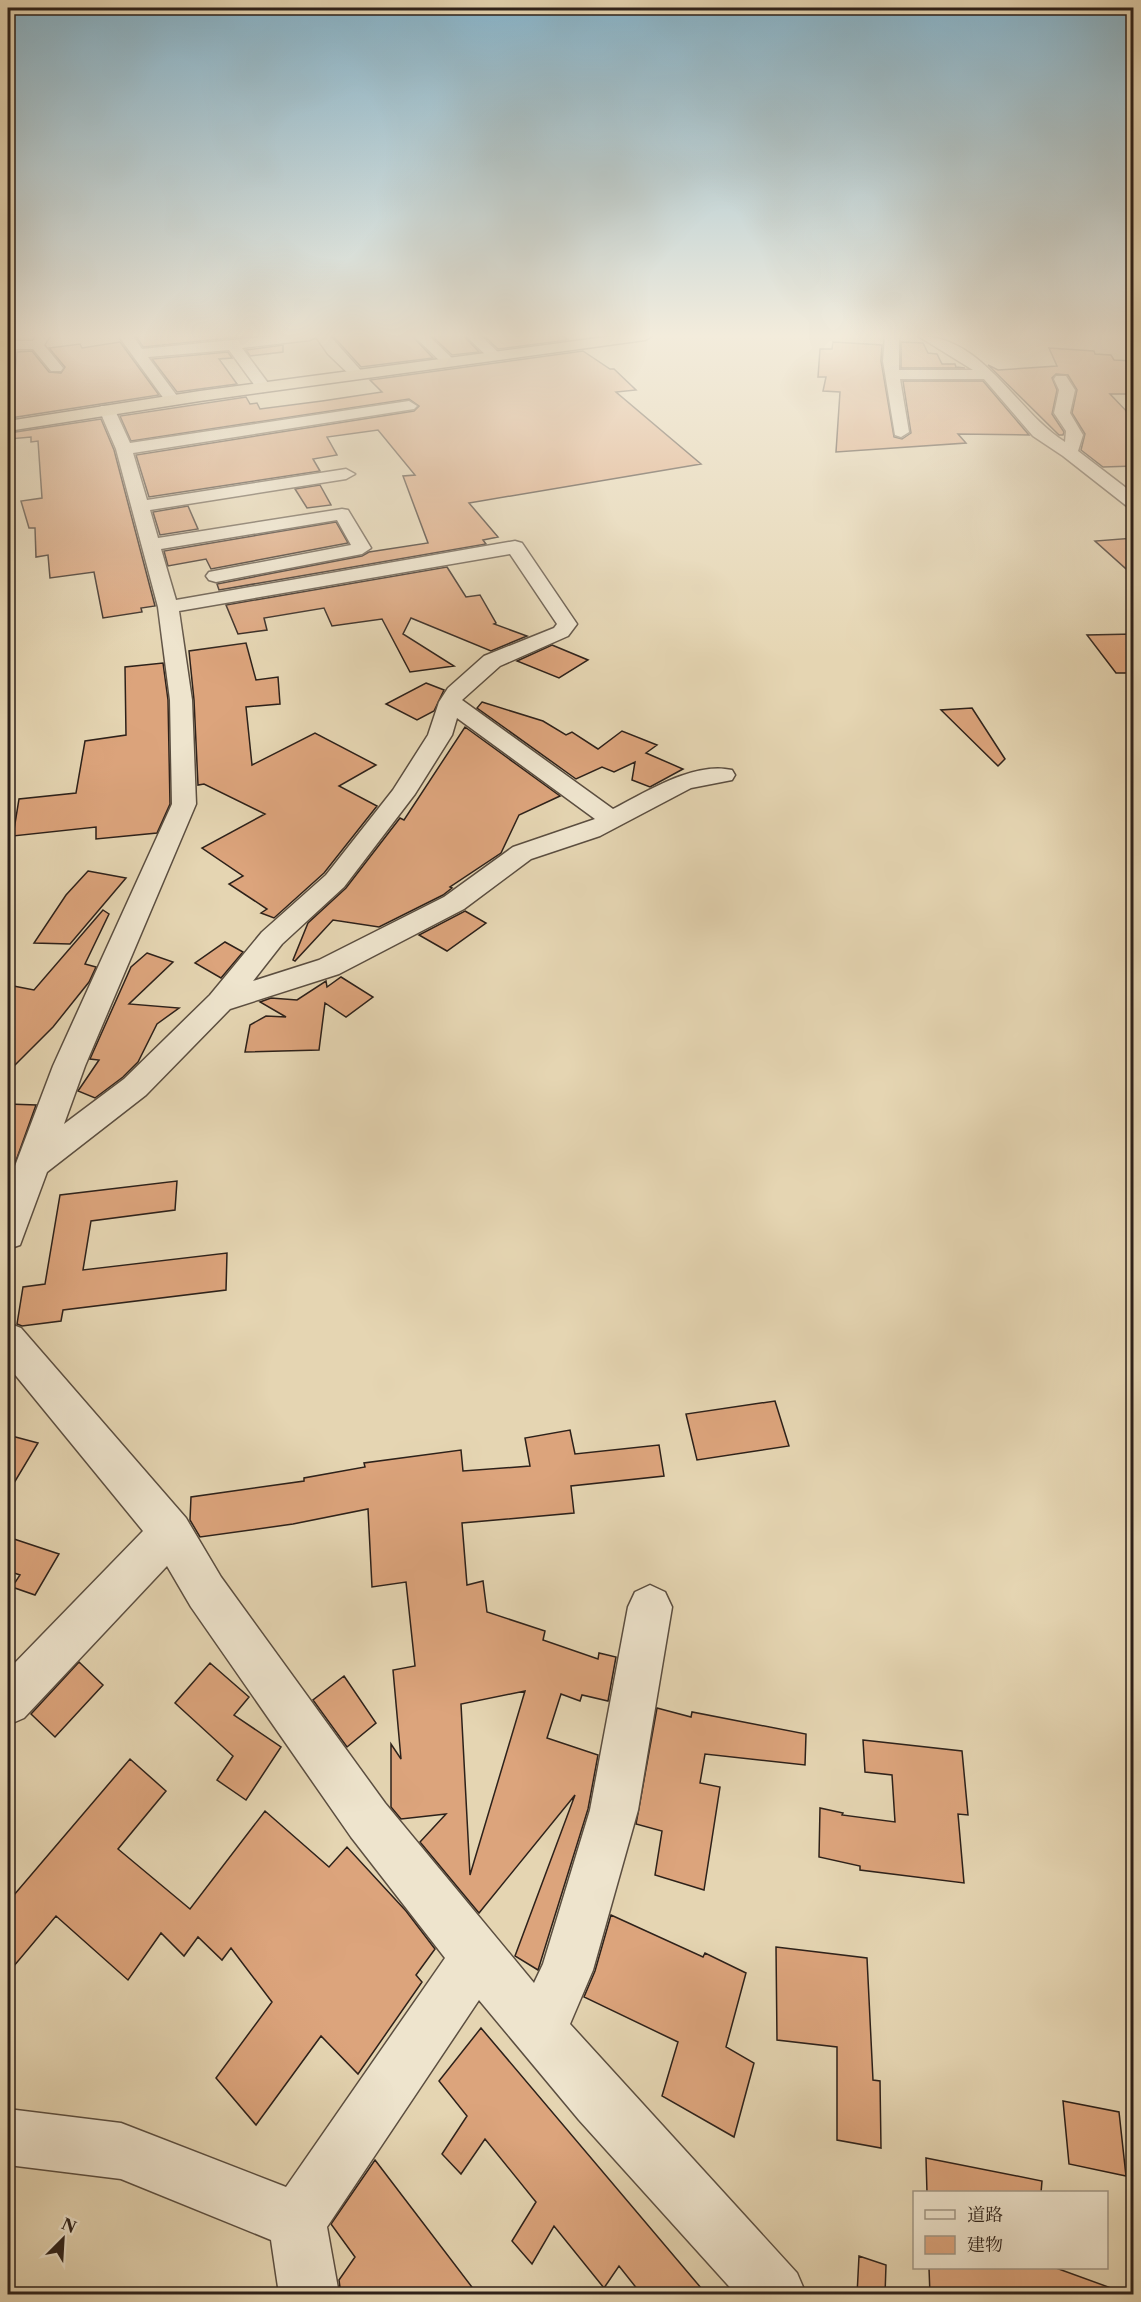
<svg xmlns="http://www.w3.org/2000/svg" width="1141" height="2302" viewBox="0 0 1141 2302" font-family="'Libre Caslon Text','Noto Serif JP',serif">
<rect width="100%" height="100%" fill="#e5d5b2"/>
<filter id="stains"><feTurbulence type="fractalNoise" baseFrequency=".00333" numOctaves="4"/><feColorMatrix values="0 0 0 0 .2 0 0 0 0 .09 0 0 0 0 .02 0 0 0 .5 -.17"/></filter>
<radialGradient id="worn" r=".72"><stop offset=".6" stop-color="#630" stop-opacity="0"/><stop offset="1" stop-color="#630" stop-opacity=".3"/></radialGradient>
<path fill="#dca47c" stroke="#2d211a" stroke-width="1.5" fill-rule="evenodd" d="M136 336H249L143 347Z
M333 336H412L433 358 361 367Z
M432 336H464L479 352 452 355Z
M484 336H563L568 340 498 349Z
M120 342 159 395 10 418 17 352 32 351 49 372 61 373 65 367 49 348 80 344 82 348Z
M833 342 882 345 881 361 894 437 902 439 911 433 903 381H983L1029 435 958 434 966 443 836 452 840 392 823 391 826 377H818L820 349H832Z
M901 342 923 343 928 353 937 354 942 364H955L956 367 965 368H901Z
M283 345V352L250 356 246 350Z
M1049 348 1094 351 1095 354 1111 355 1114 360 1134 361V394H1110L1134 419V466L1103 467 1081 450 1085 434 1072 413 1077 390 1068 375 1056 374 1052 378 1057 390 1052 414 1064 432 1063 435H1059L988 365 998 370 1057 366Z
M583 351 610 369H614L636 390 616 392 701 464 469 503 498 537 483 540 486 544 219 590 217 584 362 556 369 552 428 543 403 476 415 475 378 430 327 437 337 455 313 459 320 471 149 497 136 455 414 411 419 406 409 399 131 441 120 416 246 397 250 404 257 403 260 409 322 401 382 392 370 380Z
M228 352 232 358 219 359 237 384 177 392 152 359Z
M101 419 114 450 155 606 141 608 142 612 103 618 94 572 50 578 48 555 36 557 35 528H29L21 501 42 498 38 441 31 442V437L9 439V433Z
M320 485 331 505 307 508 295 489Z
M188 506 198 529 160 535 153 512Z
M336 522 348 543 211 569 206 559 168 566 164 551Z
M1134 538V576L1095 541Z
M447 567 466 597 480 595 496 623 494 624 527 636 491 651 411 618 403 634 454 666 410 672 382 619 332 626 324 608 264 618 267 630 238 634 226 605Z
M1134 634V673H1116L1087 635Z
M246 643 256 680 278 677 280 704 246 707 252 765 315 733 376 765 339 786 377 806 324 873 274 918 261 913 267 909 229 884 243 876 202 848 265 814 204 784 198 785 194 700 189 651Z
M552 645 588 660 559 678 517 661Z
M163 663 168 700 170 804 157 833 96 839V827L13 836 19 799 76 793 85 741 126 735 125 667Z
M426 683 444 690 434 711 417 720 386 704Z
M482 702 543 721 566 735 572 732 598 749 622 731 657 745 646 753 683 769 650 787 632 780 635 762 614 772 602 767 576 779 477 708Z
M972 708 1005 759 998 766 941 710Z
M465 727 560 796 519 815 501 853 450 887 452 888 443 895 379 927 333 920 295 961 293 960 308 923 346 888 400 818 404 820Z
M88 871 126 878 70 944 34 943 66 895Z
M103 910 109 914 85 964 96 967 89 982 53 1027 8 1072V985L34 990Z
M465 911 486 923 447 951 419 935Z
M225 942 243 952 221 978 195 963Z
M147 953 173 962 129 1004 179 1008 157 1024 138 1062 123 1077 95 1098 78 1091 99 1060 90 1059 131 967Z
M341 977 373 997 346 1017 325 1003 319 1050 245 1052 250 1025 266 1016 286 1017 260 1002 271 998 297 1000 326 981 327 987Z
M8 1104 36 1105 8 1183Z
M177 1181 175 1210 91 1221 83 1270 227 1253 226 1290 63 1310 61 1321 22 1326 17 1324 23 1287 45 1284 60 1195Z
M775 1401 789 1446 697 1460 686 1414Z
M570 1430 575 1454 659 1445 664 1476 571 1486 574 1513 462 1523 467 1585 483 1581 487 1612 545 1631 543 1640 598 1659 599 1653 616 1657 608 1701 582 1695 580 1701 561 1694 547 1738 598 1755 588 1809 538 1970 515 1956 575 1795 479 1913 420 1842 446 1814 401 1819 391 1807V1744L401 1759 393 1670 415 1666 406 1582 372 1587 368 1509 293 1524 200 1537 190 1520 191 1497 304 1481V1478L365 1467 364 1463 461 1450 463 1471 530 1466 525 1438ZM525 1691 470 1875 461 1704Z
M8 1435 38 1443 8 1493Z
M8 1537 59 1554 35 1595 12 1587 20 1575 8 1571Z
M79 1662 103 1685 55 1737 31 1714Z
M210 1663 249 1697 234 1715 281 1747 246 1800 217 1780 233 1756 175 1703Z
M344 1676 376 1723 347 1747 313 1700Z
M657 1708 691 1717 692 1712 806 1734 805 1765 705 1754 700 1783 720 1787 704 1890 655 1875 662 1831 636 1824Z
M863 1740 962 1751 968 1815 958 1814 964 1883 860 1870V1866L819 1857 820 1808 843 1813 842 1815 895 1822 892 1775 865 1772Z
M130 1759 166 1791 118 1849 190 1909 265 1811 329 1867 347 1847 406 1911 435 1949 416 1975 422 1982 358 2074 321 2036 256 2125 216 2078 272 2002 231 1948 222 1960 198 1937 184 1956 161 1933 128 1980 56 1916 8 1973V1902Z
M611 1915 703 1957 705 1953 746 1973 726 2047 754 2063 734 2137 662 2096 678 2042 584 1997 595 1971Z
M776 1947 867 1958 873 2080 880 2081 881 2148 837 2140V2047L777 2040Z
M481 2028 707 2295H642L619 2266 604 2288 554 2226 532 2264 512 2241 536 2202 485 2139 461 2174 442 2154 467 2116 439 2081Z
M1063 2101 1119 2112 1126 2176 1069 2164Z
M926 2158 1042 2181 1041 2193H927Z
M375 2160 478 2295H341L339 2280 355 2257 331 2224Z
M859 2256 886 2265 885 2295H857Z
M929 2268H1056L1122 2292 1121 2295H930Z"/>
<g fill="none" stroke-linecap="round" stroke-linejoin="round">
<g stroke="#5b4e40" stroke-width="3">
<path id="minor" d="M36 336H50L44 345 63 368 61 371H51L33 349H8V341H33Z
M121 336H133L142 349 273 336H330L364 374 357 378 352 377 328 354 316 337 310 340 242 348 271 387 263 392 258 390 229 350 148 357 180 400 172 405 167 403 120 338Z
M414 336H429L456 362 449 366 444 365Z
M466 336H481L502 356 495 360 490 359Z
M885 336H899V370H973L918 336C984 336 1015 411 1065 442L1066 431 1054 413 1059 390 1054 379 1056 376H1066L1075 390 1070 413 1083 435 1078 451 1134 494V508L1128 507 1063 456 1033 436 984 379H900L909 432 901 437 895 435 883 361Z
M409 401 417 406 414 409 133 453 147 500 346 469 355 474 346 479 150 510 158 538 342 509 348 510 371 548 362 554 216 582 209 580 206 576 209 572 351 545 337 520 161 549 176 600 515 541 522 543 577 624 568 636 500 666 462 700 613 809C646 792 694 761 732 770L735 775 732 780 691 788 600 836 531 859 464 909 339 974 230 1009 146 1095 47 1172 20 1245 8 1249V1189L15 1166 53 1066 172 804 170 700 158 607 116 449 99 409 101 406H113L130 443ZM510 554 557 624 554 628 484 656 448 688 439 702 428 735 393 790 326 875 262 932 210 995 124 1079 64 1124 85 1066 196 804 192 700 179 611ZM457 718 595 819 513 847 444 897 319 960 253 981 282 944 344 887 415 794 452 735Z
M8 1323 21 1328 186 1518 221 1577 385 1803 534 1983 543 1964 590 1810 628 1607 635 1592 650 1585 665 1592 672 1607 638 1810 593 1970 570 2024 797 2273 806 2294H736L579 2120 479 2000 327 2227 339 2294H279L271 2240 121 2179 8 2165V2109L121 2123 286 2187 445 1958 351 1837 191 1607 167 1566 24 1718 8 1725V1670L143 1531 8 1366Z"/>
</g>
<g stroke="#2d211a" stroke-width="3">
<path id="highway" d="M613 336H652L645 340 200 401 8 431V421L200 391Z"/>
</g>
<use href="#minor" fill="#eee4cd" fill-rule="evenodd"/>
<use href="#highway" fill="#e5d5b2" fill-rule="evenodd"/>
</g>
<linearGradient id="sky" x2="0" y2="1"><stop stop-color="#87b6ce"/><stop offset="0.51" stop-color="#f3ecdc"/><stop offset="1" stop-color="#f3ecdc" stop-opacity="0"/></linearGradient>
<rect width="1141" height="658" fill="url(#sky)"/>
<rect width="1141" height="2302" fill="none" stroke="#e5d5b2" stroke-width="30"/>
<rect x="9" y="9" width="1123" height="2284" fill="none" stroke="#2d211a" stroke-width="3"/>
<rect x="15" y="15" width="1111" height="2272" fill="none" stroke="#2d211a" stroke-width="1.5"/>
<rect x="913" y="2191" width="195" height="78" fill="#eee4cd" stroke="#a19685" stroke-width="1.5"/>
<rect x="925" y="2210" width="30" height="9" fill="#eee4cd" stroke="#a19685" stroke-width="1.5"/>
<text x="967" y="2221" font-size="18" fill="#2d211a">道路</text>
<rect x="925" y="2236" width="30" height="18" fill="#dca47c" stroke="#a19685" stroke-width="1.5"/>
<text x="967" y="2251" font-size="18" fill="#2d211a">建物</text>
<g transform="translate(63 2239) rotate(24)" stroke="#eee4cd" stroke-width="4.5" paint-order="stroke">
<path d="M0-4.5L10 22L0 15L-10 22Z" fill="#2d211a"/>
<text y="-9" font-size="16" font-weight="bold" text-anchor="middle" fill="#2d211a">N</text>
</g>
<rect width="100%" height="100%" filter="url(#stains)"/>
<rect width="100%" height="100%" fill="url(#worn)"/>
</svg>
